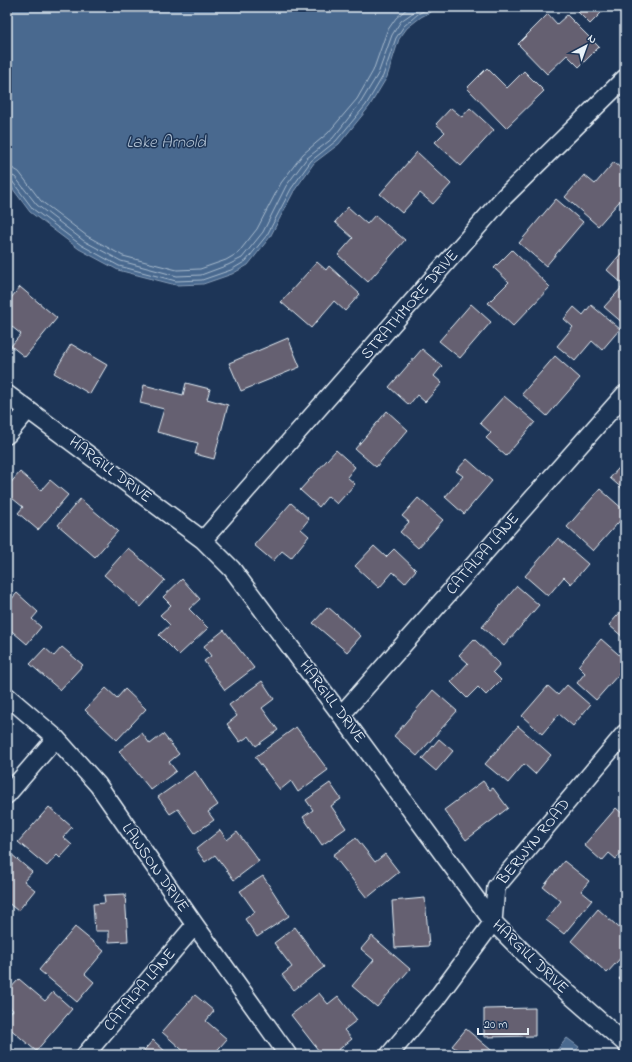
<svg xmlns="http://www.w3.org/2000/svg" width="632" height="1062" viewBox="0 0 632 1062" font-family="'Indie Flower',sans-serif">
<rect width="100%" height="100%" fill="#1d3557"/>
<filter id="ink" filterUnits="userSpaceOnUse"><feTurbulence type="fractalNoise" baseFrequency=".025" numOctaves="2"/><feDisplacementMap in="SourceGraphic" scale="8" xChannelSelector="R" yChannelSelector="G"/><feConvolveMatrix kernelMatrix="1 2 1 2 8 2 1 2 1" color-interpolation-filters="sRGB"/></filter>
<g filter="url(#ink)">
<path fill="#49698f" stroke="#899fb9" d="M7 7H440L421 17 407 28 399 39 387 77 369 107 339 144 314 163 294 191 270 237 248 265 232 274 203 284 176 285 118 270 79 249 30 212 7 181Z
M567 1038 579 1047 572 1055H553Z"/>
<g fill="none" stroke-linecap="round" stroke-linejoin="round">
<path stroke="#a8bbce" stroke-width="1" d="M7 168 14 169 19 172 41 201 87 236 123 256 177 270 200 269 226 260 238 253 257 229 281 183 303 154 328 133 357 99 373 71 387 31 396 18 409 7
M7 174 15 177 37 205 84 241 121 261 177 276 201 275 228 265 242 258 263 232 286 186 307 158 333 138 361 102 378 74 392 35 401 21 421 7
M7 179 12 181 33 209 81 245 119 266 176 281 202 280 231 270 246 261 267 235 291 189 311 161 336 141 366 105 383 76 396 38 404 26 418 14 431 7"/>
</g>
<path fill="#656171" stroke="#e8f1f8" d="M573 7H607L590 24Z
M613 7H625V15L623 17Z
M548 14 557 24 567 15 599 47 579 67 567 55 547 74 518 44Z
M487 68 507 88 524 71 544 91 506 128 467 88Z
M451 108 462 117 470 108 494 130 461 166 435 142 445 132 436 124Z
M417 152 451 184 433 204 420 193 402 213 380 194Z
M614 162 625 172V195L598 226 565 197 584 175 595 184Z
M556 199 583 222 546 266 519 243Z
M348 207 367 224 375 215 405 240 368 282 338 255 353 238 335 222Z
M512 250 550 287 513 326 488 303 509 282 494 268Z
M623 251 625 253 624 324 604 307 624 285 607 270Z
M317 262 326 270 329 266 360 294 345 311 334 301 311 328 281 302Z
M20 287 57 318 25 357 11 346 21 334 7 323V303Z
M471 304 491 322 460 358 439 341Z
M591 305 620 329 602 350 592 341 575 361 557 346 573 327 564 319 574 307 583 315Z
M288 338 300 367 241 391 229 363Z
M71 344 107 365 90 394 54 373Z
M422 349 442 366 434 376 442 383 425 402 417 395 409 405 389 387Z
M555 356 580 378 547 416 522 394Z
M186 383 210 389 207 399 228 405 214 459 195 454 198 443 157 432 164 409 140 403 144 385 183 395Z
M504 396 535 422 506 456 486 438 491 433 480 423Z
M387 411 408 430 376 467 355 449Z
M336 450 355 467 347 477 355 484 337 504 328 496 319 507 300 490Z
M467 459 492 481 464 514 445 497 463 476 456 471Z
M625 461V491L610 478Z
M20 472 41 490 50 480 68 495 38 530 18 513 23 507 7 494V487Z
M600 489 625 511V515L593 551 567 527Z
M418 498 443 520 418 548 400 532 409 522 402 516Z
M80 499 118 531 95 557 58 525Z
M291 503 309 519 301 529 309 536 291 558 282 551 273 561 254 545Z
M558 538 588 564 571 584 564 577 548 596 525 576Z
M374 546 386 557 394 549 416 570 405 583 393 572 379 588 355 566Z
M128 548 165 580 141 607 104 575Z
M182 579 200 599 189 609 208 628 179 655 159 635 170 625 160 615 171 605 163 597Z
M517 586 539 605 504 646 482 627Z
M17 593 38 612 32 619 41 627 27 644 7 627V604Z
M328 607 361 636 347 652 313 623Z
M625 607V639L609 625Z
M224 630 254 668 225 690 204 661 211 656 204 646Z
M474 639 500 664 493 672 501 680 486 695 478 687 467 698 451 682 468 663 459 655Z
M601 639 625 660V667L596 700 577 683 585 673 578 666Z
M62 647 83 665 60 690 30 664 45 648 54 656Z
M262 681 274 699 262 708 278 730 256 746 249 736 240 742 227 724 237 716 229 705Z
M567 685 590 705 573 726 559 714 542 734 522 716 548 686 558 695Z
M106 688 117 698 125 689 146 709 117 740 85 710Z
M433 690 457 711 417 756 394 736Z
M518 726 551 755 535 774 524 764 508 783 485 764Z
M296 727 328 770 298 792 291 781 280 790 255 757Z
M142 733 150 744 163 734 179 754 169 762 176 771 151 790 119 751Z
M439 739 453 751 436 771 422 759Z
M195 771 218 805 208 812 214 820 195 833 178 809 170 814 158 797Z
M483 781 490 790 493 788 508 808 466 840 444 810Z
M330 783 341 799 331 806 346 828 322 845 303 817 313 810 306 800Z
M49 807 72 827 63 837 72 845 60 858 57 855 47 866 18 842Z
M616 808 625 816V835L623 838 625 839V849L616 859 609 853 602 861 584 845Z
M220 830 227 840 237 832 259 861 234 880 215 855 205 862 196 849Z
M356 838 375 862 385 854 399 872 367 898 333 855Z
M10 853 32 872 24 881 35 890 18 911 7 902V856Z
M564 861 589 881 581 891 592 900 564 934 546 920 561 901 543 887Z
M263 876 289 916 257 937 245 919 255 912 240 891Z
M125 894 128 941 109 942V931H95L93 904 105 903 104 895Z
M425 898 429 946 395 948 392 901Z
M598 909 625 933V953L607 973 571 941Z
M75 927 104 951 85 974 94 982 77 1002 39 970Z
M295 927 324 967 294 990 282 975 292 967 274 943Z
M372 936 410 969 377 1007 352 986 374 960 361 949Z
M625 971V984L619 979Z
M19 979 45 1001 53 992 72 1009 36 1051 7 1026V1017L13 1010 7 1005V992Z
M319 993 328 1004 338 996 357 1020 344 1030 352 1039 332 1055H322L291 1015Z
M195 995 214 1011 206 1021 227 1039 213 1055H188L162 1032Z
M535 1008V1036L484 1037V1009Z
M466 1029 497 1055H458L461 1052 452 1046Z
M153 1040 169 1055H140Z
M7 1045 19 1055H7Z
M585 1051 590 1055H581Z"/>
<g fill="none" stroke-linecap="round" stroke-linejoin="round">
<g stroke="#e8f1f8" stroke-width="20">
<path id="minor" d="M7 394 203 540 232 569 341 715 493 922 537 966 625 1043
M7 435 28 410
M203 540 504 197 625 78
M7 696 56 738 98 785 195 925 288 1055
M341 715 625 394
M7 795 56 738
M85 1055 195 925
M389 1055 436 999 493 922 496 887 625 733"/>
</g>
<use href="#minor" stroke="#1d3557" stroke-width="17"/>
</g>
</g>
<g text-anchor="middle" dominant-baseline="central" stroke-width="3" stroke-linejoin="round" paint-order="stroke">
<g font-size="16" fill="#e8f1f8" stroke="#1d3557">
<text transform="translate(410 305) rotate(-49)">STRATHMORE DRIVE</text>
<text transform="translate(110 470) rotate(37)">HARGILL DRIVE</text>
<text transform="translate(483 554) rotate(-49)">CATALPA LANE</text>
<text transform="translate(332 702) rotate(53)">HARGILL DRIVE</text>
<text transform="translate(534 842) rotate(-51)">BERWYN ROAD</text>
<text transform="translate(155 868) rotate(55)">LAWSON DRIVE</text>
<text transform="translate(530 957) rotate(44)">HARGILL DRIVE</text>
<text transform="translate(140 990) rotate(-50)">CATALPA LANE</text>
</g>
<g font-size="17" font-style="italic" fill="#b0c1d3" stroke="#1d3557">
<text x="166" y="142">Lake Arnold</text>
</g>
</g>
<rect width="632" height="1062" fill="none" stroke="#1d3557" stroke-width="24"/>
<rect x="12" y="12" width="608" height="1038" fill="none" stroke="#e8f1f8" stroke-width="1.5" filter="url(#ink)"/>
<g transform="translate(586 46) rotate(41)" stroke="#1d3557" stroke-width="3" paint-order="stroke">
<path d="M0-3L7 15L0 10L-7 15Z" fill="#e8f1f8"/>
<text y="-6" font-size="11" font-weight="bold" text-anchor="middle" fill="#e8f1f8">N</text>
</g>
<path d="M478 1028v6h50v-6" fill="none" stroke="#e8f1f8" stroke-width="2"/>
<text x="484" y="1028" font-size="12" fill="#e8f1f8" stroke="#1d3557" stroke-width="3" paint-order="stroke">20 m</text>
</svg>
